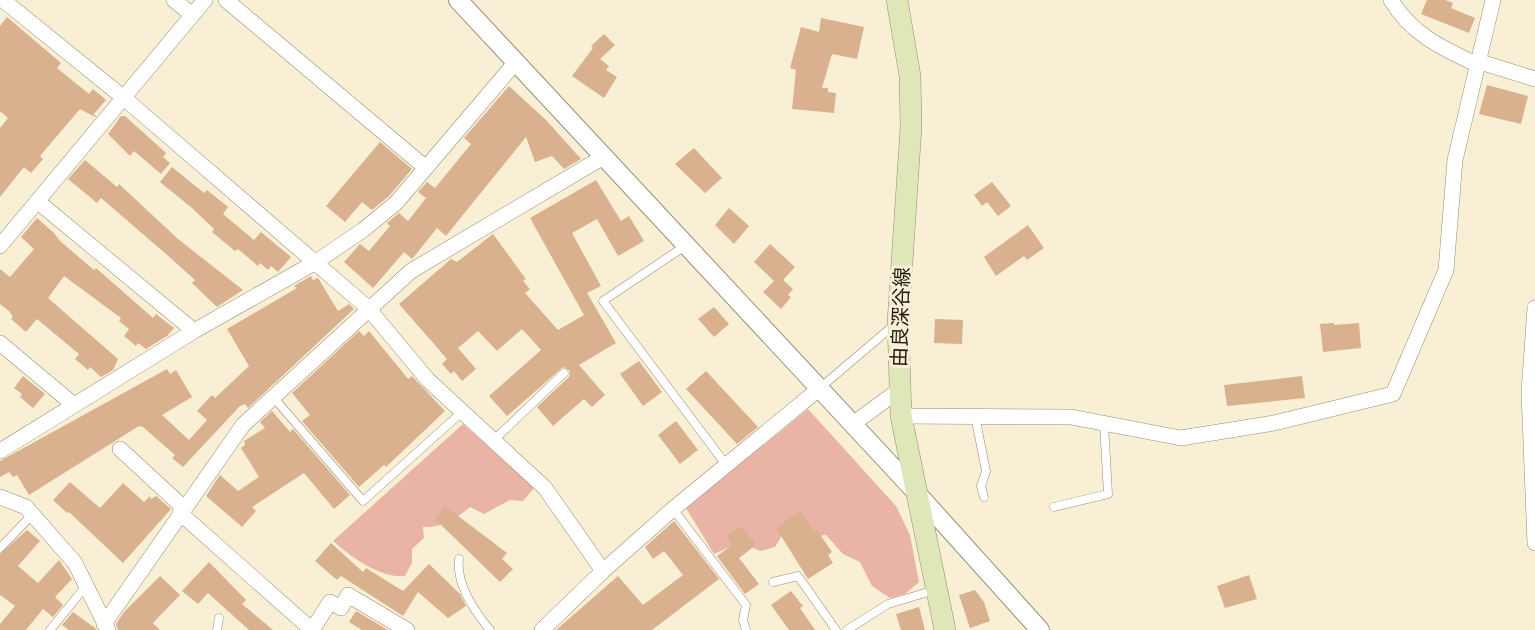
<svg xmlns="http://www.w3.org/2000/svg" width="1535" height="630" viewBox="0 0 1535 630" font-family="'Nunito Sans','Noto Sans JP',sans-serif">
<rect width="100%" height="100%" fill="#f9efd5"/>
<path fill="#e9b3a6" d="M808 409 896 506 910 535 919 582 905 594 890 598 872 586 860 562 843 554 826 535 817 536 789 524 775 547 760 551 740 542 714 554 686 508Z
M463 424 535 487 523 501 510 500 484 514 470 507C456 519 441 528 423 527L424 538 412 549V563L405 576C381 579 351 557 333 541Z"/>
<path fill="#d9b18e" d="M1427 0H1445L1453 3 1451 8 1475 18 1469 33 1421 14Z
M7 17 61 63 57 68 89 94 93 89 106 100 93 115H96L95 117 80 109 40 156 43 159 31 173 24 167 0 197V128L8 118 0 111V26Z
M821 18 864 27 857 59 832 54 822 88H828V92L836 93 834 113 792 109 796 70 790 68 801 27 819 32Z
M604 34 615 45 600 59 609 66 606 70 617 77 604 98 572 76 593 48 591 46Z
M1487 85 1528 96 1521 124 1479 114Z
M509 86 547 121 581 159 564 169 552 156 535 162 526 137 446 236 437 228 412 259 404 252 373 288 344 262 360 244 369 251 390 226 387 223 399 213 408 221 426 198 418 192 427 182 435 188 471 144 464 138Z
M121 116H125L166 153 163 157 170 163 161 174 134 151 130 156 108 134Z
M380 142 412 169 389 196 372 210 362 202 345 222 326 206Z
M694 148 722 178 705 193 675 164Z
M85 160 117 187 119 184 178 239 243 290 217 307 192 283 195 280 166 254 101 198 97 203 68 179Z
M172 167 204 193 207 190 228 207 223 214 254 240 261 232 291 257 278 272 271 266 268 270 260 263 258 266 238 249 235 251 212 232 214 229 192 208 160 182Z
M596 180 621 221 629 216 644 241 618 256 597 219 572 233 601 286 587 293 616 343 579 365 605 395 592 407 584 399 553 426 537 407 569 377 570 371 563 367 507 416 489 396 541 350 522 329 497 351 478 331 458 348 476 369 462 381 454 371 451 374 442 364 447 359 399 304 451 259 457 262 493 234 526 279 523 281 530 289 525 293 558 330 584 315 530 218Z
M992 182 1011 206 998 216 987 202 982 206 974 195Z
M729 208 749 226 734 244 715 225Z
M37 218 54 233 60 241 94 270 96 268 153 318 156 314 174 328 167 336 146 349 138 343 136 346 124 336 129 329 119 321 121 318 64 276 48 298 118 359 113 370 101 377 90 367 88 370 75 359 79 354 37 319 26 332 11 319 13 317 9 311 0 304V269L10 277 34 249 21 237Z
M1028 225 1044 248 1027 260 1024 256 996 276 984 257Z
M770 244 795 267 783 280 793 289 788 295 791 297 781 309 763 292 774 281 754 262Z
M311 276 313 280 318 278 338 311 349 304 354 309 248 408 245 404 240 406 183 467 172 458 175 455 143 427 139 426 29 495 17 475 13 477 9 472 0 477V461L167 369 170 374 176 370 192 397 162 415 189 440 207 420 197 411 212 395 215 398 249 366 227 329 297 288 294 286Z
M714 307 729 324 714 337 698 319Z
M935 319 963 320 962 344 934 343Z
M1334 323V325L1359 323 1361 348 1323 352 1320 324Z
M359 331 364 336 369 331 408 379 412 376 445 411 386 467 384 465 359 487 302 421 310 415 292 393Z
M639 361 662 392 643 406 620 374Z
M706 371 758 427 737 444 686 389Z
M23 376 45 394 33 408 20 397 22 394 14 388Z
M1302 376 1305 398 1227 406 1224 385Z
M272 411 290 432 293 429 350 495 334 509 304 473 252 507 256 511 242 527 206 496 220 475 238 491 259 477 241 448 245 445 244 441 265 428 260 422Z
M676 421 698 450 680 464 658 435Z
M70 482 100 508 123 483 144 502 150 496 151 499 156 496 171 509 123 563 69 512 67 513 53 500Z
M445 506 507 553 502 559 513 569 500 582 435 519Z
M800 511 814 532 817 530 832 552 828 555 833 563 808 579 776 528Z
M674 521 719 579 652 630H556L618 576 643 605 683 575 664 551 653 559 645 547Z
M741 526 756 545 739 558 759 584 745 594 717 556 732 545 726 537Z
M27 530 40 541 18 566 38 583 59 560 72 579 55 597 63 605 53 617 43 609 26 630H0V624L15 606 0 595V554Z
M331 543 363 572 366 568 403 591 429 564 460 594 466 606 448 618 418 592 403 616 341 576 337 580 315 561Z
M209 562 246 600 242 604 273 630H249L208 593 198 604 182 591Z
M1249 575 1257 599 1225 608 1217 586Z
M160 576 180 595 153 623 160 630H118L116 624 124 612Z
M975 590 984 602 990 621 970 628 959 595Z
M791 591 803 606 800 608 815 630H789L771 605Z
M919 607 925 630H901L896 614Z
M356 611 388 630H362L349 622Z
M73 612 95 628 97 630H69L62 625Z"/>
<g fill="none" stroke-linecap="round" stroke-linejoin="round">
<g stroke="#968d75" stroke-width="9">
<path id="service" d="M685 246 603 301 727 466
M820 388 894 325
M274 398 363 501 462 412
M975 416 986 471 981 486 984 497
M494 440 564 373
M1054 507 1108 494 1104 424
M673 509 746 605 743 620 746 630
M0 548 31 516
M459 559C456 584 475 612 490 630
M773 582 798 576 836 630
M50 630 85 587
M217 630 219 618
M847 630 888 604 935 590"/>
</g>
<g stroke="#968d75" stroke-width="16">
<path id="minor" d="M3 0 124 98 368 308 428 380 545 488 603 571
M174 0 192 15
M226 0 426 168
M1391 0C1411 34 1442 48 1476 64
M1477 61 1535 79
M37 201 194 331
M0 246 205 0
M1535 308 1529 392 1535 543
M0 343 74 405
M901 416 1071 417 1181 438 1274 423 1393 394 1446 270 1455 160 1493 0
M853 424 899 390
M120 449 184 508
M0 451 194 331 316 262 363 230 396 203 515 63
M0 497 26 507 75 563 108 630
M180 513 312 630 330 602 341 608 348 595 407 630
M104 624 243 425 411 271 605 156
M542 630 603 571 673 509 820 388"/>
</g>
<g stroke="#968d75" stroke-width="20">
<path id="tertiary" d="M458 0 914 490 1040 630"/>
</g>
<g stroke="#968d75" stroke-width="22">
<path id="secondary" d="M897 0 910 76 911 127 898 322 901 416 945 630"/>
</g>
<use href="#service" stroke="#fff" stroke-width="8"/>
<use href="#minor" stroke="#fff" stroke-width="15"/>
<use href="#tertiary" stroke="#fff" stroke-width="18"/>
<use href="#secondary" stroke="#dfe6b8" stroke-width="21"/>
</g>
<g text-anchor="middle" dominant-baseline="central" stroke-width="6" stroke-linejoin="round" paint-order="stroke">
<g font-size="20" fill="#1f1b12" stroke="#f9efd5">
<text transform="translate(901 317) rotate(-88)">由良深谷線</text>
</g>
</g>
</svg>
